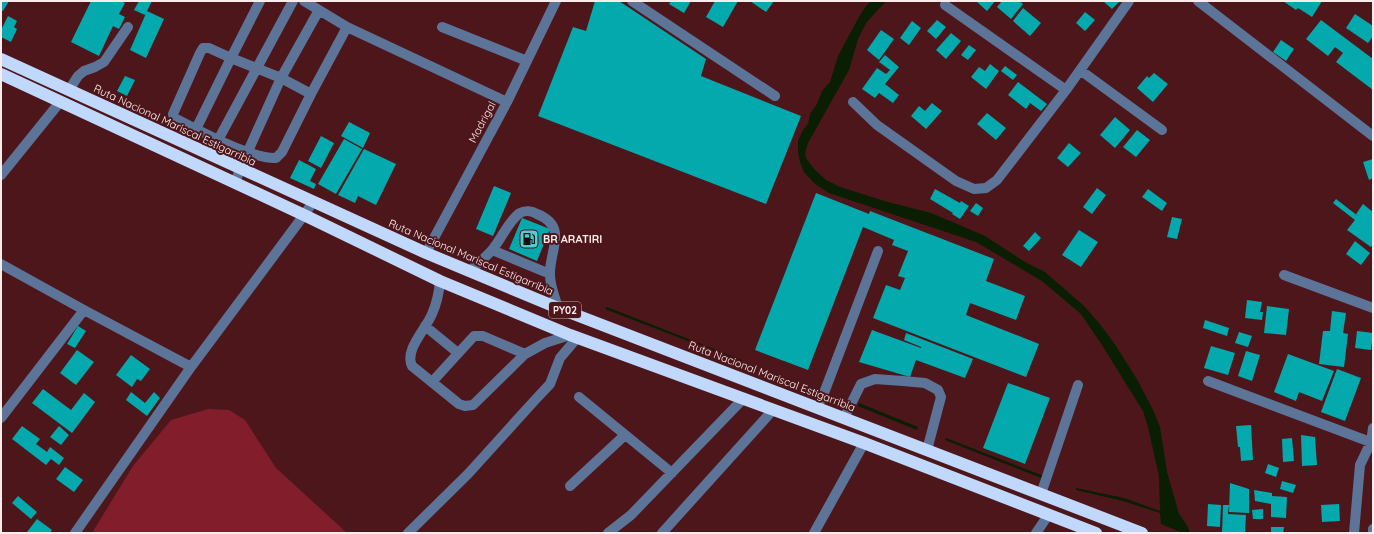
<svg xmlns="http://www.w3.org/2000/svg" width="1374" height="534" viewBox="0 0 1374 534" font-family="Quicksand,sans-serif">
<rect width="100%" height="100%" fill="#4d161b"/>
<path fill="#821e2c" d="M208 409 229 410 245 420 276 468 347 533H92L133 466 171 420Z"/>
<path fill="#091e03" d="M871 1H886L866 23 858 39 849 70 808 143 805 153 806 158 814 169 826 180 840 187 888 202 931 213 985 236 1025 262 1045 272 1084 306 1099 323 1114 343 1138 381 1153 410 1160 427 1167 472 1179 514 1187 525 1190 533H1183L1161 524 1160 513 1123 501 1076 490V488L1124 498 1160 511 1159 476 1148 427 1143 411 1102 345 1081 314 1042 281 976 242 829 193 815 184 804 172 800 162 798 152V141L803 130 808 124 810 114 817 104 822 91 830 82 838 56 859 17 866 6Z
M607 307 742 360V362L605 309Z
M859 403 918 427 917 430 858 406Z
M946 438 1049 478V481L945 440Z"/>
<path fill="#03a9ad" d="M1 1H9L3 11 1 10Z
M91 1H121L125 3 119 14 125 17 119 29 113 26 99 56 71 42Z
M139 1H152L145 15 134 10Z
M595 1H619L706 59 701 76 801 116 766 204 538 116 573 27 586 31Z
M671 1H691L684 13 669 4Z
M715 1H738L723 27 706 17Z
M750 1H774L766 12Z
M976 1H995L987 11Z
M1002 1H1019L1023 4 1011 19 997 7Z
M1103 1H1120L1112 9Z
M1283 1H1322L1312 17 1298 8 1296 10Z
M1023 8 1041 23 1030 36 1013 21Z
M147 11 164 19 146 58 130 50Z
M1085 12 1095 20 1085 31 1076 23Z
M1355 14 1373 26V36L1368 43 1346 28Z
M8 16 17 21 14 27 17 29 11 42 1 37V30Z
M937 20 946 27 936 39 927 31Z
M1321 20 1373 59V90L1336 62 1343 53 1335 47 1328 56 1306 39Z
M912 21 921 28 909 45 900 38Z
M881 30 894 39 879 60 867 50Z
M951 33 961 41 946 59 936 50Z
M1281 40 1294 49 1286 61 1273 52Z
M969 45 976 50 968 60 961 55Z
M885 55 899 67 885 84 899 95 893 103 879 93 875 98 862 89 877 68 886 74 890 70 879 62Z
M990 64 999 71 986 89 971 77 979 67 985 71Z
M1005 66 1017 75 1013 80 1001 71Z
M1154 73 1168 84 1153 102 1137 88 1147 76 1149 78Z
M125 76 135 80 127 96 117 91Z
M1018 82 1047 104 1041 111 1030 103 1026 109 1008 95Z
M932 103 942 111 926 129 911 116 919 106 925 111Z
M987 113 1006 128 996 140 977 124Z
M1115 117 1130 130 1115 148 1100 135Z
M349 122 370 133 363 148 341 136Z
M1137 130 1150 140 1136 157 1123 147Z
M321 136 334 143 321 168 308 161Z
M344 139 362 149 336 194 318 184Z
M1069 143 1081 153 1068 167 1057 158Z
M364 149 396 164 376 205 358 196 355 203 338 195Z
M1373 159V178L1369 180 1363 162Z
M299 160 316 169 310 181 316 184 314 189 290 178Z
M494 186 511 193 493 236 476 229Z
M1097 188 1106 195 1092 214 1083 207Z
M935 189 960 203 961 201 969 206 960 219 952 214 953 213 930 199Z
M1148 189 1167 203 1162 211 1142 197Z
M816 193 869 214 870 211 994 259 986 281 1025 296 1016 320 970 303 966 315 1039 344 1026 377 873 318 886 285 900 290 905 278 898 276 908 251 892 245 894 240 863 227 808 370 755 350Z
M1336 199 1358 216 1356 214 1363 204 1373 212V245L1371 247 1347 230 1355 220 1333 203Z
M976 203 983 208 978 216 970 211Z
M1172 217 1182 219 1177 239 1167 237Z
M522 218 550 229 537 261 509 249Z
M1079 230 1098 242 1081 267 1062 255Z
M1035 232 1041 238 1029 251 1023 246Z
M1355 241 1370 253 1361 265 1346 254Z
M1247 300 1262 302 1260 312H1263L1262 320 1245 318Z
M1267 306 1289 309 1286 335 1264 333Z
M1332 311 1346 313 1343 333 1348 334 1344 367 1319 364 1323 331H1330Z
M1205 320 1229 328 1227 336 1203 328Z
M78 326 86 331 75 348 67 344Z
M872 330 921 348V347L904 340 906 333 973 359 965 378 916 360 910 377 859 362Z
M1357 331 1373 333 1371 350 1355 348Z
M1239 332 1252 336 1248 347 1235 343Z
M1211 346 1235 353 1228 375 1204 368Z
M77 350 94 362 76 385 60 373Z
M1246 351 1260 355 1252 381 1238 376Z
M1288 354 1334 371 1322 401 1299 392 1296 401 1274 392Z
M131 355 150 369 141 381 137 379 132 387 116 375Z
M1337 369 1361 378 1345 421 1321 412Z
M1008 383 1050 398 1025 464 983 448Z
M43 389 71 410 84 393 95 402 72 433 32 403Z
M131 392 145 403 154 392 160 398 147 416 126 400Z
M1251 425 1253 460 1241 461 1240 447H1238L1236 426Z
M22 426 40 439 36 444 47 452 50 447 64 458 59 465 51 459 46 465 12 439Z
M59 426 69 435 61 445 50 437Z
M1301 435 1315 437 1317 465 1302 466Z
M1292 438 1294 461 1283 462 1282 439Z
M1268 464 1279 468 1276 477 1265 473Z
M65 467 83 480 74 492 56 479Z
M1282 481 1296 485 1293 493 1280 489Z
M1230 483 1249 489V513L1229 512Z
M1254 490 1272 493V496L1287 497 1286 518 1271 517V504L1255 501Z
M18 496 37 512 31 519 12 503Z
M1208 504 1221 505 1220 527 1207 526Z
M1339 504 1340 521 1322 522 1321 505Z
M1223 505H1229L1228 514 1246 515 1245 533H1222Z
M1263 509V519H1253L1252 510Z
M37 519 52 530 50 533H28L27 532Z
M1271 527H1284L1283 533H1271Z"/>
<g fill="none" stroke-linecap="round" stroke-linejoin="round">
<path stroke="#5c7498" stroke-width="10" d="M260 1 231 58 209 48H203L200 53 173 114 174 118C199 130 250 159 276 158L282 152 311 94 347 27
M304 1 347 27 507 102
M632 1 775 96
M1198 1 1373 136
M945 5 1066 90
M442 27 527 61
M1080 70 1162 130
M69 90 78 76 84 71 95 67 104 62 128 27
M853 102 877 125 956 181 974 189 986 188 997 180 1066 90 1129 1
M196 129 231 58 281 78 311 94
M210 155 293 1
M1 175 60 102
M235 183 240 169 281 78 319 10
M492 250 550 274
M426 253 507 102 556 1
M1 264 84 310 191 367
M470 271C477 264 485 258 492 250 501 240 508 221 520 213 525 210 532 211 537 214 569 227 549 250 550 275 550 286 555 297 558 308
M1284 275 1373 308
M440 281C439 293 437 303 432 314 426 329 404 350 412 366L459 404 465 406 473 405 525 354 545 343 570 335
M425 326 458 353
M1208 381 1373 443
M432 382 474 336H483L525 354
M579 397 672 473
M817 408 824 393 878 251
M1 418 84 310
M844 418 861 384 875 379 903 381 925 383 938 390 941 397 927 450
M570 486 625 435
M1041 494 1078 385
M75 533 191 367 304 215 313 202
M408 533 468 474 535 400 550 384 560 358 577 338
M608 533 631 515 743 399
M662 533 773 410
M814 533 864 443
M1036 533 1049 514
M1354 533 1360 465 1371 442 1373 428
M1373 533V529"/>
<path stroke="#c0d8fc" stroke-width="12" d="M1 59 426 253 558 308 1142 533
M1 74 304 215 440 281 570 335 864 443 1096 533"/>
</g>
<defs>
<g id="fuel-square" transform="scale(1)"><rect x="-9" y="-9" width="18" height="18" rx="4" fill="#52ccd0" stroke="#4d161b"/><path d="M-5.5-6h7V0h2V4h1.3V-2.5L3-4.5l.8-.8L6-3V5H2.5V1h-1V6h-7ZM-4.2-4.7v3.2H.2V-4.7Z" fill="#111"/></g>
</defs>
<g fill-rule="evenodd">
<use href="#fuel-square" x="529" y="239"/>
</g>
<g text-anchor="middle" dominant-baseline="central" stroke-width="4" stroke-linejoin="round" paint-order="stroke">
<rect fill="#4d161b" stroke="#c8acad" stroke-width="1" x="549" y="302" width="32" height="16" rx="3"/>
<g font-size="10" font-weight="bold" fill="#fcecec">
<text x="565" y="310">PY02</text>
</g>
<g font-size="11" fill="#fcecec" stroke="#4d161b">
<text transform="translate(482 122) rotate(-62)">Madrigal</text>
<text transform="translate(175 125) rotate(25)">Ruta Nacional Mariscal Estigarribia</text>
<text transform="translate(471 257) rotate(23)">Ruta Nacional Mariscal Estigarribia</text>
<text transform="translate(772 376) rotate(21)">Ruta Nacional Mariscal Estigarribia</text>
</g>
<g font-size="11" font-weight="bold" fill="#fcecec" stroke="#4d161b" text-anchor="start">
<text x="543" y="239">BR ARATIRI</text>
</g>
</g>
<rect width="1374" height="534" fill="none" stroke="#fcecec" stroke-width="4"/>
</svg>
